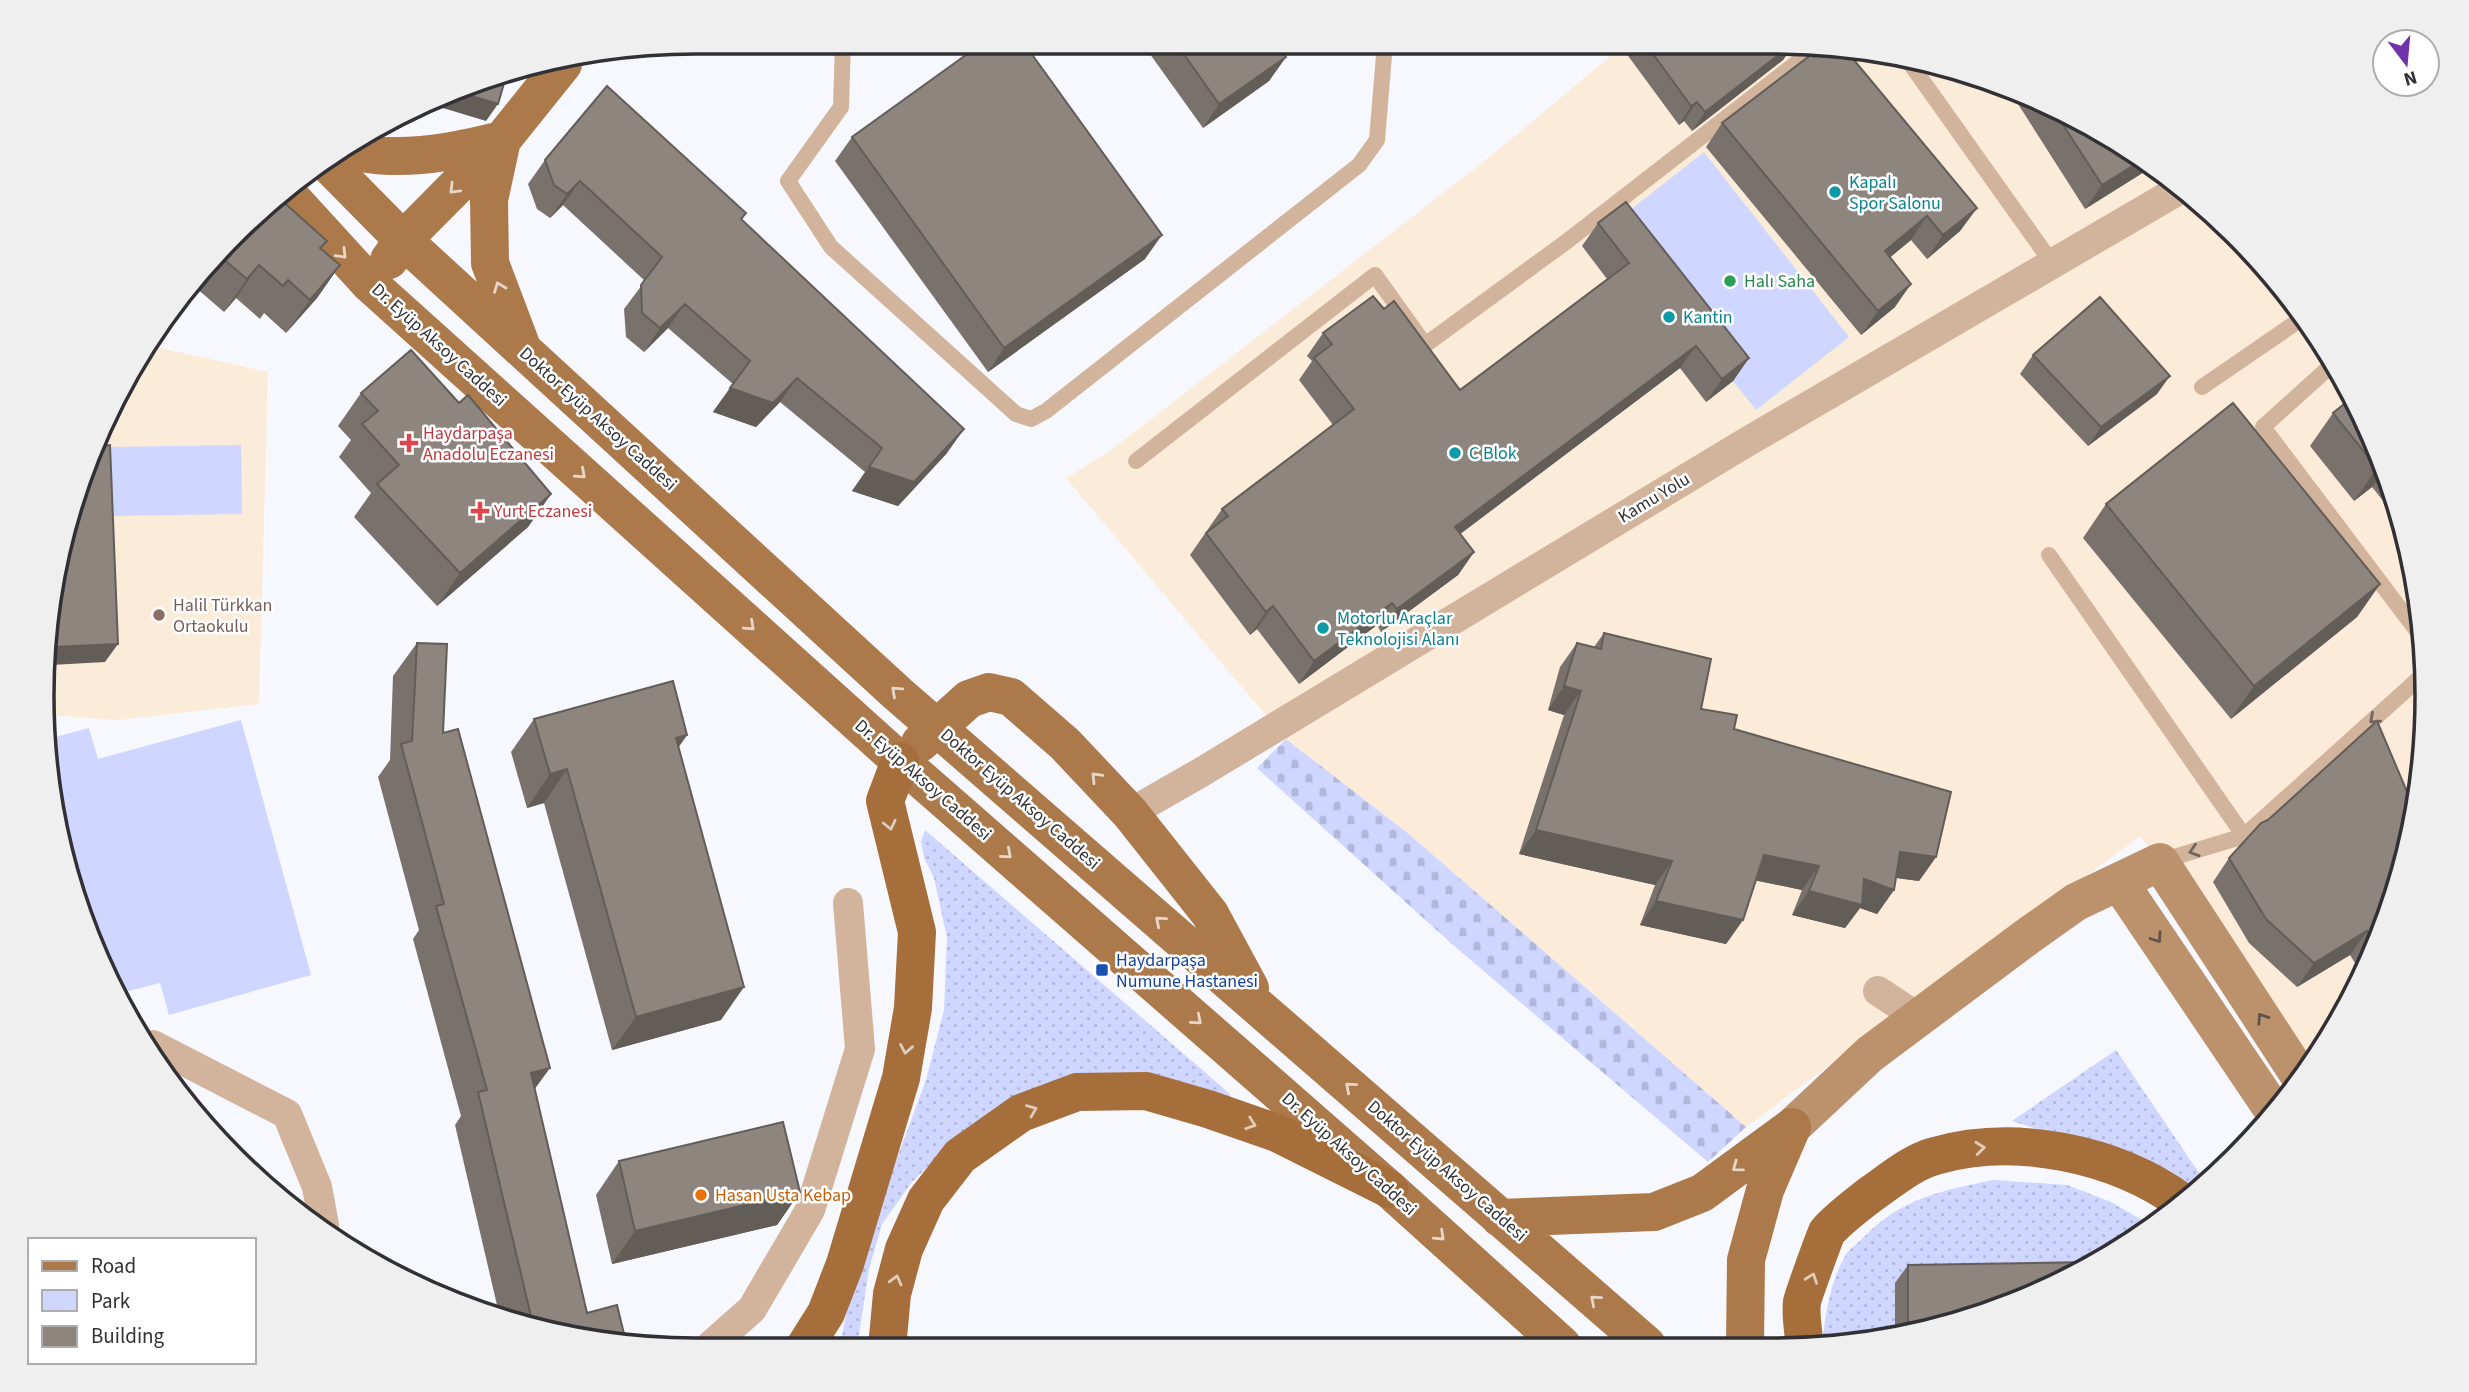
<svg xmlns="http://www.w3.org/2000/svg" width="2469" height="1392" viewBox="0 0 2469 1392" font-family="'Source Sans 3',sans-serif">
<defs>
<pattern id="grass-dots" width="8" height="8" patternUnits="userSpaceOnUse" patternTransform="scale(1.75)"><rect width="8" height="8" fill="#cfd6ff"/><path d="M2 2h.1M6 6h.1" fill="none" stroke="#b2b8db" stroke-width="1.8" stroke-linecap="round"/></pattern>
<pattern id="cemetery-stones" width="16" height="16" patternUnits="userSpaceOnUse" patternTransform="scale(1.75)"><rect width="16" height="16" fill="#cfd6ff"/><path d="M2 7V4a2 2 0 0 1 4 0v3zM10 15v-3a2 2 0 0 1 4 0v3z" fill="#b2b8db"/></pattern>
</defs>
<rect width="100%" height="100%" fill="#f6f8fe"/>
<path fill="#fbebd9" d="M1626 43H1815L1943 64 2100 130 2204 205 2212 212 2068 291 1286 739 1066 478 1110 451 1496 152Z
M147 345 268 372 259 704 119 720 46 715 64 526Z"/>
<path fill="#fdebda" d="M2212 212 2292 298 2360 407 2405 527 2426 654 2425 658 2404 678 2425 660 2421 782 2392 907 2339 1023 2310 1061 2140 836 1746 1127 1410 835 1286 739 2068 291Z"/>
<path fill="url(#grass-dots)" d="M925 830 1230 1094 1232 1105 1155 1084 956 1139 912 1182 882 1224 869 1269 857 1348H833L842 1336 847 1309 884 1193 926 1080 944 1010 947 937 934 878 924 858 921 841Z
M2116 1050 2201 1176 2238 1155 2193 1193 2063 1137 2012 1121Z
M1994 1180 2067 1185 2111 1202 2152 1226 2136 1240 1984 1315 1858 1344 1822 1345C1825 1316 1830 1282 1845 1256 1849 1249 1858 1243 1864 1237 1902 1198 1943 1190 1994 1180Z"/>
<path fill="url(#cemetery-stones)" d="M1286 739 1410 835 1746 1127 1708 1162 1452 944 1257 768Z"/>
<path fill="#cfd6ff" d="M1704 152 1849 337 1756 410 1611 225Z
M241 445 242 514 107 516 106 447Z
M241 720 311 975 169 1015 160 983 121 993 92 946 44 740 89 728 98 759Z"/>
<g fill="none" stroke-linecap="round" stroke-linejoin="round">
<path stroke="#d1b49b" stroke-width="16" d="M843 42 841 107 788 181 831 247 1016 414 1031 419 1046 411 1359 165 1377 140 1385 43
M1907 59 2052 263
M2333 364 2263 427 2423 639
M2202 387 2304 317
M1136 461 1375 275 1425 345 1566 242 1821 44
M2049 555 2244 836
M2161 861 2244 836 2425 673"/>
<path stroke="#d1b49b" stroke-width="30" d="M1130 813 1200 773 1740 446 2182 188
M1878 991 1917 1017
M153 1045 287 1114 317 1187 324 1225
M708 1348 752 1309 810 1210 860 1049 848 903"/>
<path stroke="#bc926d" stroke-width="38" d="M2119 882 2273 1110
M1792 1127 1870 1054 2028 936 2076 902 2160 862 2299 1075"/>
<path stroke="#ac794b" stroke-width="38" d="M502 140 489 200 490 263 521 345
M347 151C362 153 377 156 391 156 429 157 465 149 502 140
M326 162 403 240 898 694 1647 1345
M285 191 370 284 900 761 1389 1189 1562 1345
M389 260 403 240 502 140 563 64
M920 743 969 699 989 692 1011 697 1065 744 1130 813 1210 914 1250 988
M1500 1218 1654 1212 1702 1193 1792 1127
M1745 1345 1746 1260 1765 1190 1792 1127"/>
<path stroke="#a56e3a" stroke-width="38" d="M1804 1345C1804 1331 1800 1315 1802 1302 1803 1296 1825 1236 1827 1232 1839 1218 1857 1205 1871 1194 1890 1181 1912 1162 1935 1156 2015 1133 2115 1153 2182 1202
M804 1348 826 1313 845 1264 901 1078 913 1008 917 932 885 801 900 761
M887 1348 892 1294 904 1249 926 1200 960 1156 1021 1113 1077 1092 1146 1091 1208 1109 1277 1133 1389 1189"/>
</g>
<path fill="#79726c" d="M1142 43H1276L1286 57 1269 81 1203 128Z
M1626 43H1795L1783 60 1692 131 1684 121 1679 125 1623 49Z
M2011 93 2100 130 2152 167 2085 209Z
M1722 123 1977 208 1960 231 1927 259 1911 240 1890 257 1895 307 1861 335 1706 147Z
M852 137 1145 259 988 372 835 161Z
M545 160 741 219 947 453 898 506 852 491 865 472 780 402 756 427 713 412 733 384 668 328 644 352 626 337 624 309 645 281 563 205 550 218 537 209 528 184Z
M279 198 327 241 321 249 340 265 317 298 286 333 264 313 260 319 236 298 224 312 195 287Z
M1598 223 1749 358 1733 381 1706 402 1680 368 1460 534 1474 552 1458 575 1381 632 1377 625 1299 684 1257 629 1250 635 1190 555 1222 509 1333 425 1299 380 1312 361 1307 356 1323 333 1384 309 1460 390 1607 279 1582 246Z
M2033 355 2157 394 2088 446 2020 374Z
M361 393 459 403 551 494 528 527 437 606 354 517 371 493 339 457 351 440 338 426Z
M2360 407 2405 528 2372 487 2354 501 2310 446 2333 413Z
M2106 504 2380 584 2357 617 2231 719 2083 538Z
M1604 633 1701 709 1936 857 1919 881 1896 878 1894 890 1877 914 1860 908 1845 928 1792 915 1802 890 1756 880 1743 920 1726 944 1640 925 1655 885 1519 854 1564 715 1548 710 1560 667 1577 643 1594 647Z
M417 643 443 733 535 1090 587 1313 626 1343 500 1318 455 1125 461 1116 413 939 419 930 378 777 390 760 393 676Z
M534 719 687 735 678 748 721 1020 612 1050 544 803 527 808 511 752Z
M2408 794 2392 907 2362 974 2350 955 2297 987 2249 943 2213 882 2229 858Z
M619 1161 800 1192 777 1225 612 1264 596 1195Z
M1908 1265 1984 1315 1895 1336V1283Z"/>
<path fill="#635d58" d="M1794 43H1795L1783 60 1692 131 1705 112Z
M1286 57 1269 81 1203 128 1219 104Z
M458 92 498 104 486 121 433 105Z
M1697 102 1684 121 1679 125 1691 106Z
M2142 160 2152 167 2085 209 2102 185Z
M580 181 563 205 550 218 567 194Z
M1977 208 1960 231 1927 259 1943 235Z
M1927 216 1911 240 1869 275 1885 251Z
M1162 235 1145 259 988 372 1004 348Z
M259 265 236 298 224 312 247 279Z
M340 265 317 298 286 333 310 300Z
M1911 284 1895 307 1861 335 1878 311Z
M685 304 668 328 644 352 660 328Z
M1696 346 1680 368 1439 550 1455 527Z
M1749 358 1733 381 1706 402 1722 379Z
M2170 376 2157 394 2088 446 2101 427Z
M797 378 780 402 756 427 713 412 730 388Z
M964 429 947 453 898 506 852 491 869 467Z
M2381 465 2384 471 2372 487 2354 501 2377 468Z
M551 494 528 527 437 606 460 573Z
M1474 552 1458 575 1381 632 1397 609Z
M2380 584 2357 617 2231 719 2254 686Z
M1392 603 1377 625 1299 684 1314 661Z
M1273 606 1257 629 1250 635 1266 612Z
M118 644 105 662 51 665 52 647Z
M1564 686 1581 691 1564 715 1548 710Z
M687 735 664 768 676 738Z
M567 769 544 803 527 808 550 774Z
M1536 830 1672 861 1655 885 1519 854Z
M1900 852 1936 857 1919 881 1883 876Z
M1764 855 1819 866 1802 890 1748 879Z
M1864 879 1894 890 1877 914 1860 908 1845 928 1792 915 1809 891Z
M1656 901 1743 920 1726 944 1640 925Z
M2367 931 2350 955 2297 987 2314 963Z
M744 987 721 1020 612 1050 636 1017Z
M550 1068 526 1101 531 1073Z
M800 1192 777 1225 612 1264 635 1231Z"/>
<path fill="#8d857e" stroke="#635d58" stroke-width="2" d="M984 42H1023L1162 235 1004 348 852 137Z
M1176 43H1276L1286 57 1219 104Z
M1645 43H1794L1705 112 1697 102 1691 106Z
M1828 46 1844 48 1977 208 1943 235 1927 216 1885 251 1911 284 1878 311 1722 123 1812 54 1814 57Z
M507 73 498 104 458 92 486 77Z
M607 86 746 213 741 219 964 429 914 482 869 467 882 448 797 378 773 403 730 388 750 361 685 304 660 328 642 313 641 285 662 257 580 181 567 194 554 185 545 160Z
M2054 111 2100 130 2142 160 2102 185Z
M279 198 327 241 320 248 340 265 310 300 288 280 283 286 259 265 247 279 222 258Z
M1626 202 1749 358 1722 379 1696 346 1455 527 1474 552 1397 609 1392 603 1314 661 1273 606 1266 612 1206 533 1228 516 1222 509 1354 409 1314 358 1332 344 1323 333 1373 296 1384 309 1394 301 1460 390 1629 263 1598 223Z
M2100 297 2170 376 2101 427 2033 355Z
M411 350 459 403 468 395 551 494 460 573 377 484 399 465 362 424 378 411 361 393Z
M2353 397 2360 407 2381 465 2377 468 2333 413Z
M2233 403 2380 584 2254 686 2106 504Z
M110 445 118 644 52 647 64 526 101 446Z
M1604 633 1711 659 1701 709 1737 715 1734 729 1951 792 1936 857 1900 852 1894 890 1864 879 1862 905 1809 891 1819 866 1764 855 1743 920 1656 901 1672 861 1536 830 1581 691 1564 686 1577 643 1601 649Z
M417 643 447 644 443 733 458 729 550 1068 531 1073 587 1313 617 1305 626 1342 533 1325 478 1092 487 1090 436 906 444 904 401 744 412 741Z
M673 681 687 735 676 738 744 987 636 1017 567 769 550 774 534 719Z
M2377 721 2408 794 2421 782 2392 907 2375 945 2367 931 2314 963 2266 919 2229 858 2261 823 2268 820Z
M783 1122 800 1192 635 1231 619 1161Z
M2088 1262V1264L1984 1315 1908 1333V1265Z"/>
<defs><path id="oneway-chevron" d="M-2-3.5L2.5 0L-2 3.5" fill="none" stroke-width="1.6" stroke-linecap="round" stroke-linejoin="round" transform="scale(1.75)"/></defs>
<g stroke="#e6d7c9">
<use href="#oneway-chevron" transform="translate(454 189) rotate(135)"/>
<use href="#oneway-chevron" transform="translate(342 254) rotate(46)"/>
<use href="#oneway-chevron" transform="translate(499 287) rotate(-111)"/>
<use href="#oneway-chevron" transform="translate(581 474) rotate(42)"/>
<use href="#oneway-chevron" transform="translate(750 626) rotate(42)"/>
<use href="#oneway-chevron" transform="translate(896 691) rotate(-138)"/>
<use href="#oneway-chevron" transform="translate(1096 777) rotate(-134)"/>
<use href="#oneway-chevron" transform="translate(1007 854) rotate(41)"/>
<use href="#oneway-chevron" transform="translate(1160 921) rotate(-139)"/>
<use href="#oneway-chevron" transform="translate(1197 1020) rotate(41)"/>
<use href="#oneway-chevron" transform="translate(1350 1087) rotate(-139)"/>
<use href="#oneway-chevron" transform="translate(1737 1167) rotate(144)"/>
<use href="#oneway-chevron" transform="translate(1440 1236) rotate(43)"/>
<use href="#oneway-chevron" transform="translate(1595 1300) rotate(-139)"/>
</g>
<g stroke="#71655e">
<use href="#oneway-chevron" transform="translate(2374 719) rotate(138)"/>
<use href="#oneway-chevron" transform="translate(2194 851) rotate(163)"/>
</g>
<g stroke="#e0ccba">
<use href="#oneway-chevron" transform="translate(890 825) rotate(77)"/>
<use href="#oneway-chevron" transform="translate(906 1049) rotate(100)"/>
<use href="#oneway-chevron" transform="translate(1032 1110) rotate(-22)"/>
<use href="#oneway-chevron" transform="translate(1251 1124) rotate(19)"/>
<use href="#oneway-chevron" transform="translate(1980 1148) rotate(-6)"/>
<use href="#oneway-chevron" transform="translate(1812 1278) rotate(-70)"/>
<use href="#oneway-chevron" transform="translate(896 1280) rotate(-75)"/>
</g>
<g stroke="#625349">
<use href="#oneway-chevron" transform="translate(2157 938) rotate(56)"/>
<use href="#oneway-chevron" transform="translate(2262 1018) rotate(-123)"/>
</g>
<g fill="#0f9aa8" stroke="#fff" stroke-width="2.5">
<circle cx="1835" cy="192" r="7"/>
<circle cx="1669" cy="317" r="7"/>
<circle cx="1455" cy="453" r="7"/>
<circle cx="1323" cy="628" r="7"/>
</g>
<circle fill="#2e9e5b" stroke="#fff" stroke-width="2.5" cx="1730" cy="281" r="7"/>
<g fill="#e0444e" stroke="#fff" stroke-width="2.5">
<path d="M405.5 432.5h7v7h7v7h-7v7h-7v-7h-7v-7h7z"/>
<path d="M476.5 500.5h7v7h7v7h-7v7h-7v-7h-7v-7h7z"/>
</g>
<circle fill="#8d6e63" stroke="#fff" stroke-width="2.5" cx="159" cy="615" r="7"/>
<rect fill="#1a4fb4" stroke="#fff" stroke-width="2.5" x="1095" y="963" width="14" height="14" rx="3.5"/>
<circle fill="#e8710a" stroke="#fff" stroke-width="2.5" cx="701" cy="1195" r="7"/>
<g text-anchor="middle" dominant-baseline="central" stroke-width="5" stroke-linejoin="round" paint-order="stroke">
<g font-size="18" fill="#0d838f" stroke="#fff" text-anchor="start">
<text x="1849" y="182">Kapalı<tspan x="1849" dy="21">Spor Salonu</tspan></text>
<text x="1683" y="317">Kantin</text>
<text x="1469" y="453">C Blok</text>
<text x="1337" y="618">Motorlu Araçlar<tspan x="1337" dy="21">Teknolojisi Alanı</tspan></text>
</g>
<g font-size="18" fill="#27864d" stroke="#fff" text-anchor="start">
<text x="1744" y="281">Halı Saha</text>
</g>
<g font-size="18" fill="#313135" stroke="#fff">
<text transform="translate(439 345) rotate(42)">Dr. Eyüp Aksoy Caddesi</text>
<text transform="translate(598 419) rotate(42)">Doktor Eyüp Aksoy Caddesi</text>
<text transform="translate(1654 498) rotate(-31)">Kamu Yolu</text>
<text transform="translate(923 780) rotate(41)">Dr. Eyüp Aksoy Caddesi</text>
<text transform="translate(1020 799) rotate(41)">Doktor Eyüp Aksoy Caddesi</text>
<text transform="translate(1349 1154) rotate(42)">Dr. Eyüp Aksoy Caddesi</text>
<text transform="translate(1447 1171) rotate(41)">Doktor Eyüp Aksoy Caddesi</text>
</g>
<g font-size="18" fill="#be3a42" stroke="#fff" text-anchor="start">
<text x="423" y="433">Haydarpaşa<tspan x="423" dy="21">Anadolu Eczanesi</tspan></text>
<text x="494" y="511">Yurt Eczanesi</text>
</g>
<g font-size="18" fill="#785e54" stroke="#fff" text-anchor="start">
<text x="173" y="605">Halil Türkkan<tspan x="173" dy="21">Ortaokulu</tspan></text>
</g>
<g font-size="18" fill="#164399" stroke="#fff" text-anchor="start">
<text x="1116" y="960">Haydarpaşa<tspan x="1116" dy="21">Numune Hastanesi</tspan></text>
</g>
<g font-size="18" fill="#c56008" stroke="#fff" text-anchor="start">
<text x="715" y="1195">Hasan Usta Kebap</text>
</g>
</g>
<path d="M0 0H2469V1392H0ZM696 54H1773A642 642 0 0 1 2415 696V696A642 642 0 0 1 1773 1338H696A642 642 0 0 1 54 696V696A642 642 0 0 1 696 54Z" fill="#efefef" fill-rule="evenodd"/>
<path fill="none" stroke="#313135" stroke-width="3.5" d="M696 54H1773A642 642 0 0 1 2415 696V696A642 642 0 0 1 1773 1338H696A642 642 0 0 1 54 696V696A642 642 0 0 1 696 54Z"/>
<rect x="28" y="1238" width="228" height="126" fill="#ffffff" stroke="#adadae" stroke-width="2"/>
<rect x="42" y="1261" width="35" height="10" fill="#ac794b" stroke="#adadae" stroke-width="2"/>
<text x="91" y="1273" font-size="21" fill="#313135">Road</text>
<rect x="42" y="1290" width="35" height="21" fill="#cfd6ff" stroke="#adadae" stroke-width="2"/>
<text x="91" y="1308" font-size="21" fill="#313135">Park</text>
<rect x="42" y="1326" width="35" height="21" fill="#8d857e" stroke="#adadae" stroke-width="2"/>
<text x="91" y="1343" font-size="21" fill="#313135">Building</text>
<g transform="translate(2406 63) rotate(164)"><circle r="33" fill="#ffffff" stroke="#adadae" stroke-width="2"/>
<path d="M0-5L12 26L0 18L-12 26Z" fill="#7133a9"/>
<text y="-10" font-size="19" font-weight="bold" text-anchor="middle" fill="#313135">N</text>
</g>
</svg>
